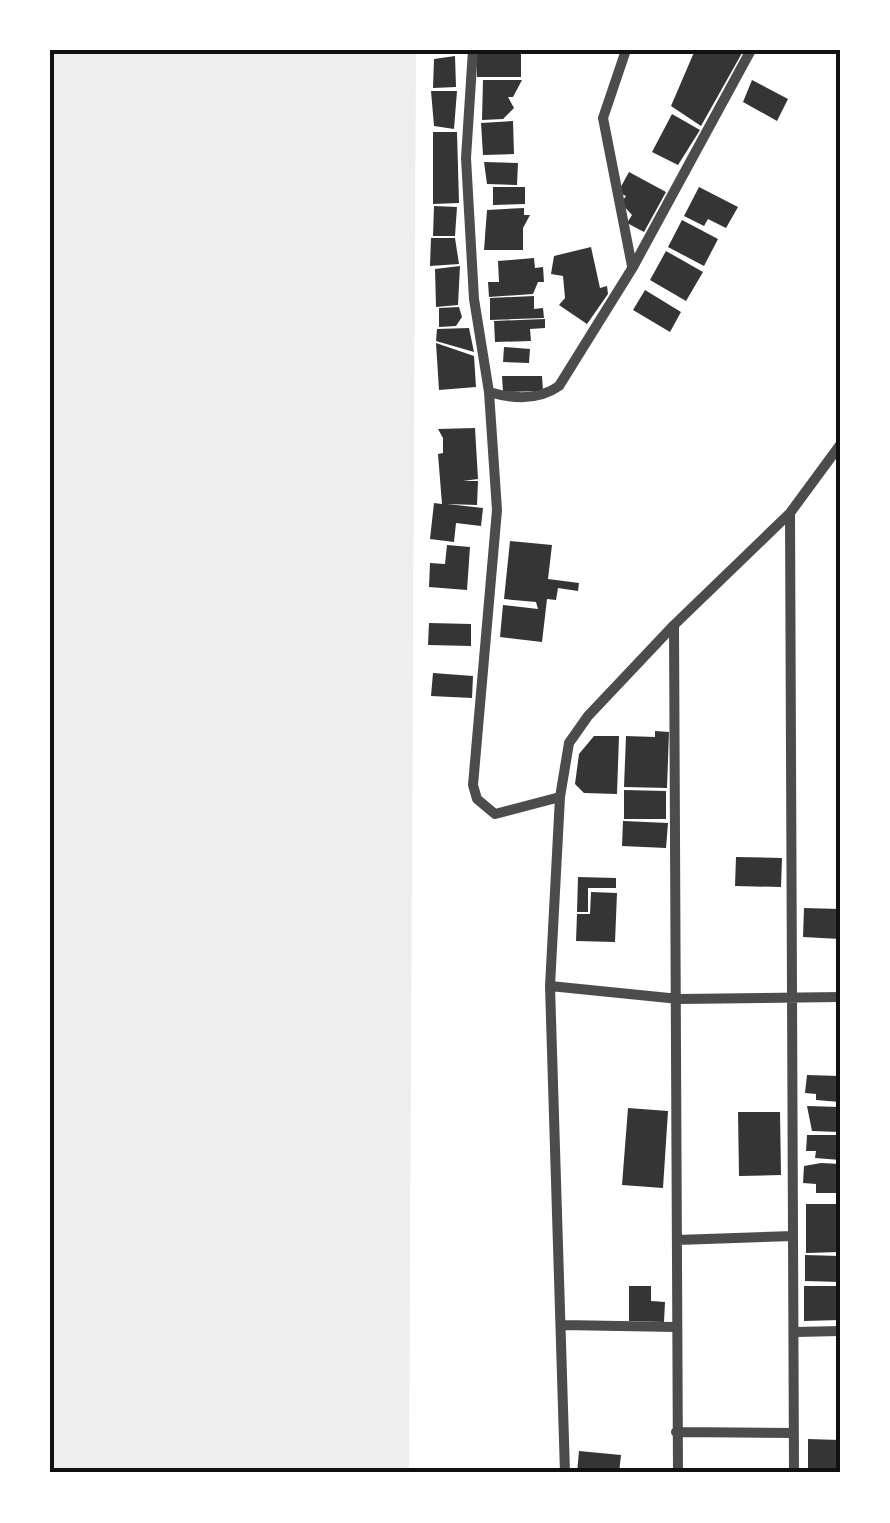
<svg xmlns="http://www.w3.org/2000/svg" width="890" height="1523" viewBox="0 0 890 1523" font-family="'Public Sans',sans-serif">
<rect width="100%" height="100%" fill="#fff"/>
<path fill="#eee" d="M50 50H416L409 1473H50Z"/>
<path fill="#353535" d="M477 50H518L508 54H521V77H477Z
M695 50 742 53 701 126 671 106Z
M455 56 456 87 433 88 434 59Z
M483 80H522L513 97H508L514 108 503 119 482 120Z
M752 80 788 99 777 121 743 102Z
M431 91H457L454 129 434 126Z
M672 114 700 130 678 165 652 152Z
M513 121 514 154 483 155 481 123Z
M433 132H457L459 203 433 204Z
M484 162 518 163 517 185 487 184Z
M629 172 666 192 644 232 627 223 632 215 621 203 626 196 618 192Z
M493 187H525V204L493 205Z
M699 187 738 207 726 228 708 219 704 226 684 216Z
M434 206 457 207 455 236H433Z
M524 208V215H530L523 228V250H484L487 210Z
M682 220 718 239 704 266 668 247Z
M431 238H455L459 264 430 266Z
M591 247 600 288 607 286 608 294 587 324 559 305 565 298 563 276 551 274 554 256Z
M666 251 703 272 686 301 650 280Z
M534 258 535 268 543 267 544 282H538L533 294 489 297 488 282H499L498 261Z
M460 266 458 305 436 307 435 269Z
M645 290 681 312 670 332 633 310Z
M534 296V309L543 308 544 318 490 320V298Z
M459 307 462 317 456 326 439 327V308Z
M545 319V328L530 329 531 341 495 342 494 321Z
M469 328 474 352 436 341 437 329Z
M436 343 474 356 476 387 439 390Z
M504 347 530 349 529 363 503 362Z
M502 376H542L543 391 503 392Z
M475 428 478 479 463 481H478L477 505 447 504 483 508 481 526 456 523 454 542 430 539 434 503 442 504 438 454 443 453V438L438 429Z
M510 541 552 545 548 579 579 583 578 591 558 588 556 600 547 599 542 642 500 637 503 605 538 609 536 602 504 599Z
M447 545 470 547 467 590 429 587 430 563 445 564Z
M429 623 471 624V646L428 645Z
M433 673 473 676 472 698 431 696Z
M655 731 669 732 667 788 624 787 626 736 655 737Z
M594 736H619L617 794 584 793 575 784 579 754Z
M624 790 666 791V819H624Z
M623 821 668 823 666 848 622 846Z
M736 857 782 858 781 887 735 886Z
M578 877 616 878V888H588V912H577Z
M591 892 617 893 615 942 576 941 577 914H590Z
M804 908 840 909V939L803 937Z
M807 1075 840 1076V1102L816 1100V1094L805 1093Z
M807 1106 840 1107V1132L812 1131Z
M628 1108 668 1111 663 1188 622 1185Z
M738 1112H780L781 1175 739 1176Z
M807 1135H840V1160L815 1158 816 1151H806Z
M821 1163 840 1164V1193H816V1184L803 1183 804 1166Z
M806 1204H840V1252L806 1253Z
M805 1255 840 1256V1282L805 1281Z
M629 1286H651V1301L665 1302 664 1322 629 1321Z
M804 1286H840V1320L804 1321Z
M808 1439 840 1440V1473H808Z
M579 1451 621 1455 619 1473H577Z"/>
<g fill="none" stroke-linecap="round" stroke-linejoin="round">
<path stroke="#4c4c4c" stroke-width="10" d="M473 50 466 158 474 299 489 392 497 510 473 785 477 799 495 814 560 797
M626 50 603 118 632 266
M489 392C513 399 538 401 559 386L633 267 751 50
M790 513 794 1473
M674 626 678 1473
M550 986 679 999 840 997
M677 1240 793 1236
M563 1325 675 1327
M796 1332 840 1331
M676 1432 794 1433
M565 1473 550 986 560 797 569 743 588 716 674 625 790 513 840 445"/>
</g>
<rect width="890" height="1523" fill="none" stroke="#ffffff" stroke-width="105"/>
<rect x="52" y="52" width="786" height="1418" fill="none" stroke="#111" stroke-width="4"/>
</svg>
